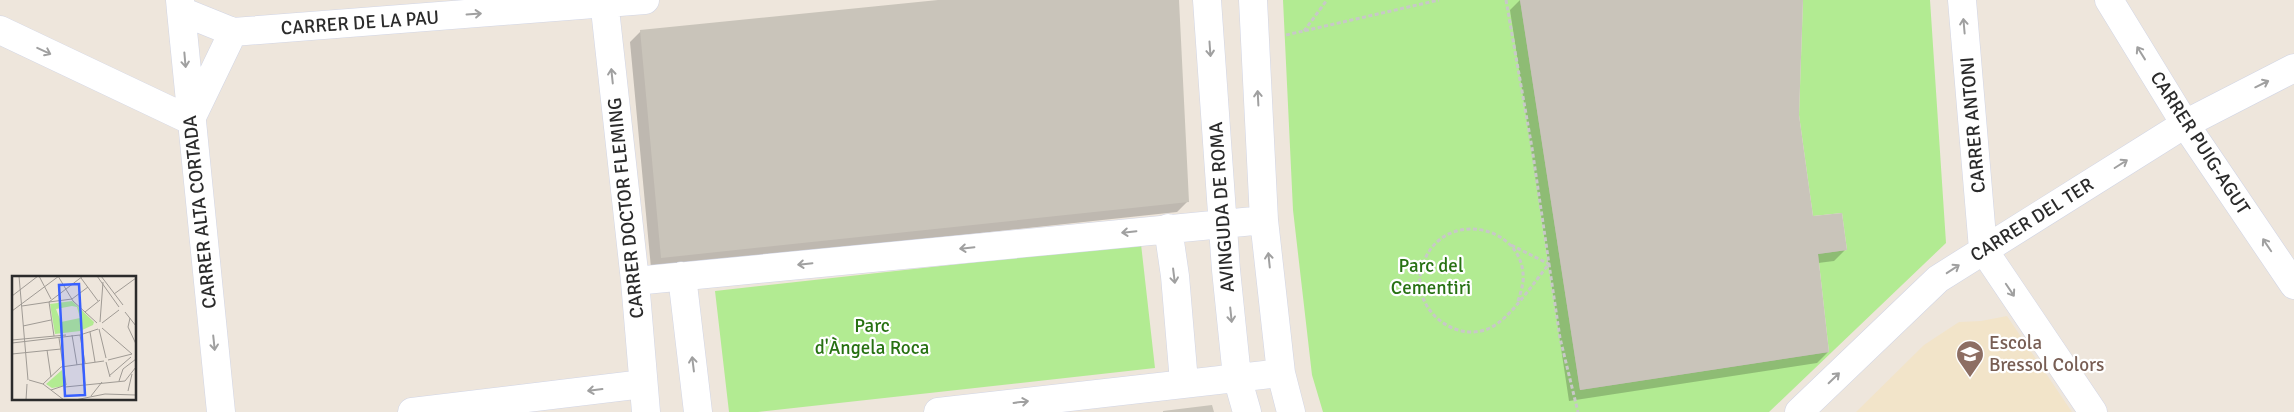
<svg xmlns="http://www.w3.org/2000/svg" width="2294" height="412" viewBox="0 0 2294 412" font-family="Signika,sans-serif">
<rect width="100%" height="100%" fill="#eee6dc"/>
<path fill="#f2e4c9" d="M2007 316 2072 412H1856L1924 345 1959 322 1981 321Z"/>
<path fill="#b2eb92" d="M1283 0H1520L1580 390 1829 352 1818 254 1847 250 1842 213 1813 216 1799 115 1803 0H1930L1946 243 1769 412H1323L1312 375 1293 210Z
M1141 244 1155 368 758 412H729L715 291Z"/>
<path fill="#0003" d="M951 0H1178L1188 201 1177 212 651 268 630 42 641 31Z
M1520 0H1802L1798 115 1812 218 1845 250 1834 261 1818 263 1828 352 1817 363 1569 401 1510 10Z"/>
<path fill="#c9c4ba" d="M938 0H1179L1189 202 661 258 640 30Z
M1520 0H1803L1799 115 1813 216 1842 213 1847 250 1818 254 1829 352 1580 390Z
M1212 405 1214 412H1163V411Z"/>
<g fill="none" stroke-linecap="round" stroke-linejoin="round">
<g stroke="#d1d5e5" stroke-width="29">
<path id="minor" d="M180 0 181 11 233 32 645 0
M604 0 635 281 646 412
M1207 0 1226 270 1237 377 1247 412
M1253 0 1264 220 1281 373 1291 412
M1962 0 1983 249 2093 412
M2109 0 2185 124 2294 285
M181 11 221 412
M0 30 190 120
M191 119 233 32
M1168 228 1175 276 1184 382
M682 276 698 412
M635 281 1264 220
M412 412 643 384
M938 412 1281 373
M1799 412 1938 279 2185 124 2294 68"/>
</g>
<path stroke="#c8c8c8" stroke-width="3" stroke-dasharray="4 2.5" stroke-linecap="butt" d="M1506 0 1532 148 1549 264 1509 244
M1304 31 1327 0
M1286 35 1439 0
M1518 301C1520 295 1522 288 1523 282 1528 223 1436 205 1421 271 1412 309 1455 344 1490 328 1510 319 1534 282 1549 264L1560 338 1578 412"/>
<use href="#minor" stroke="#fff" stroke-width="28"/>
</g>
<defs><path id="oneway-shaft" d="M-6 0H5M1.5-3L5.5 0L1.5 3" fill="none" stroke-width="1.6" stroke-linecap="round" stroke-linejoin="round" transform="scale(1.25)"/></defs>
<g stroke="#a0a0a0">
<use href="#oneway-shaft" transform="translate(474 14) rotate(-4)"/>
<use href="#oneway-shaft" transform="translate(1964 26) rotate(-95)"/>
<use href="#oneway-shaft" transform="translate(1210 49) rotate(86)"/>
<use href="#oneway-shaft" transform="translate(44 51) rotate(25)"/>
<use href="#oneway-shaft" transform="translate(2141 53) rotate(-122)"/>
<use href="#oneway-shaft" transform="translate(185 60) rotate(85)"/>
<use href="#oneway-shaft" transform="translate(612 76) rotate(-96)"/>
<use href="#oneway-shaft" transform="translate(2262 84) rotate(-26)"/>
<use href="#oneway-shaft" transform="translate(1258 98) rotate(-93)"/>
<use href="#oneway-shaft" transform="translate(2121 164) rotate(-32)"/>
<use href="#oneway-shaft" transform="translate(1129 232) rotate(174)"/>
<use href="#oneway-shaft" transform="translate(2267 245) rotate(-124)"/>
<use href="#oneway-shaft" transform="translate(967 248) rotate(174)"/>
<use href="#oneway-shaft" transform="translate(1269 260) rotate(-96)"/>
<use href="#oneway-shaft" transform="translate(805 264) rotate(174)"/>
<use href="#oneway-shaft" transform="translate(1953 269) rotate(-33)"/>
<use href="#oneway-shaft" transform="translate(1174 276) rotate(83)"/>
<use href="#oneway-shaft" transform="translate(2010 290) rotate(56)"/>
<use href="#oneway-shaft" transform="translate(1231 315) rotate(84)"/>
<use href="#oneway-shaft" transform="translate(214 343) rotate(84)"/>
<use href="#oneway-shaft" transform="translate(693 364) rotate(-97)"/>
<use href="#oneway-shaft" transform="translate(1834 378) rotate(-44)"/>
<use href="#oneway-shaft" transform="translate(595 390) rotate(173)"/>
<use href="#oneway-shaft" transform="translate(1021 402) rotate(-7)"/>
</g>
<defs>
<g id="school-pin" transform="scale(1.4375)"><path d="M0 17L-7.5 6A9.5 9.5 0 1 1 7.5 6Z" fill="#8d6e63" stroke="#fff"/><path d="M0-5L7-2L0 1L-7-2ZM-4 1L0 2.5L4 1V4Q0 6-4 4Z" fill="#fff"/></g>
</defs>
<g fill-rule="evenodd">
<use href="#school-pin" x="1970" y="354"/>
</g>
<g text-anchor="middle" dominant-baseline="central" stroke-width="4.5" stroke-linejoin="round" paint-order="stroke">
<g font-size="19" fill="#2b2b2b" stroke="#fff">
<text transform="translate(360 23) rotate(-4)">CARRER DE LA PAU</text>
<text transform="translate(1973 125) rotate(-95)">CARRER ANTONI</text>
<text transform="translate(2200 143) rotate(57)">CARRER PUIG-AGUT</text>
<text transform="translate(1222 207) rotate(-94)">AVINGUDA DE ROMA</text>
<text transform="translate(626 208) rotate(-96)">CARRER DOCTOR FLEMING</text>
<text transform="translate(200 212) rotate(-96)">CARRER ALTA CORTADA</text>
<text transform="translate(2032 220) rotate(-32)">CARRER DEL TER</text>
</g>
<g font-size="19" fill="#277112" stroke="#fff">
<text x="1431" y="266">Parc del<tspan x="1431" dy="22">Cementiri</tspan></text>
<text x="872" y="326">Parc<tspan x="872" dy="22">d'Àngela Roca</tspan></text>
</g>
<g font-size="19" fill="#785e54" stroke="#fff" text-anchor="start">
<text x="1989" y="343">Escola<tspan x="1989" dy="22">Bressol Colors</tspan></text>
</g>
</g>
<g transform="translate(12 276)">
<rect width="124" height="124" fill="#eee6dc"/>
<path d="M60 25 82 46 81 49 68 55 43 58 38 28ZM60 30 65 31 68 42 49 46 44 33ZM50 94 52 110 40 112 34 108Z" fill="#b2eb92" fill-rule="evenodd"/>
<path fill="none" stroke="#a09b95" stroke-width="1" d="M7 0 16 104M27 0 39 23M46 0 61 25 85 47M85 0 107 31M89 0 111 29M69 2 86 25M102 18 124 2M0 20 26 0M10 30 37 26 71 0M0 35 47 0M73 36 88 24M113 36 124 50M118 42 116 51 124 68M88 46 91 6M90 47 107 34M11 50 39 44M90 52 120 78 96 84M87 53 94 82M78 56 83 86M60 59 65 89M68 59 73 87M42 60 37 26 60 23 76 11M47 62 54 109M0 64 54 59M0 67 68 59 86 53M35 74 39 101M0 78 49 73M94 86 98 101M70 88 73 108M97 100 119 81M17 104 31 108 52 124M107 105 111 93 124 83M113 105 124 91M31 108 49 91 92 85M53 111 113 105M39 114 54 109M116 115 120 98M79 120 90 106M14 124 15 108M63 124 93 118 124 119"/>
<path fill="#3860ff" fill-opacity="0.15" stroke="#3860ff" stroke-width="2.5" d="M67 8 73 119 53 120 47 9Z"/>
<rect width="124" height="124" fill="none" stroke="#2b2b2b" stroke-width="2.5"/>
</g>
</svg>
